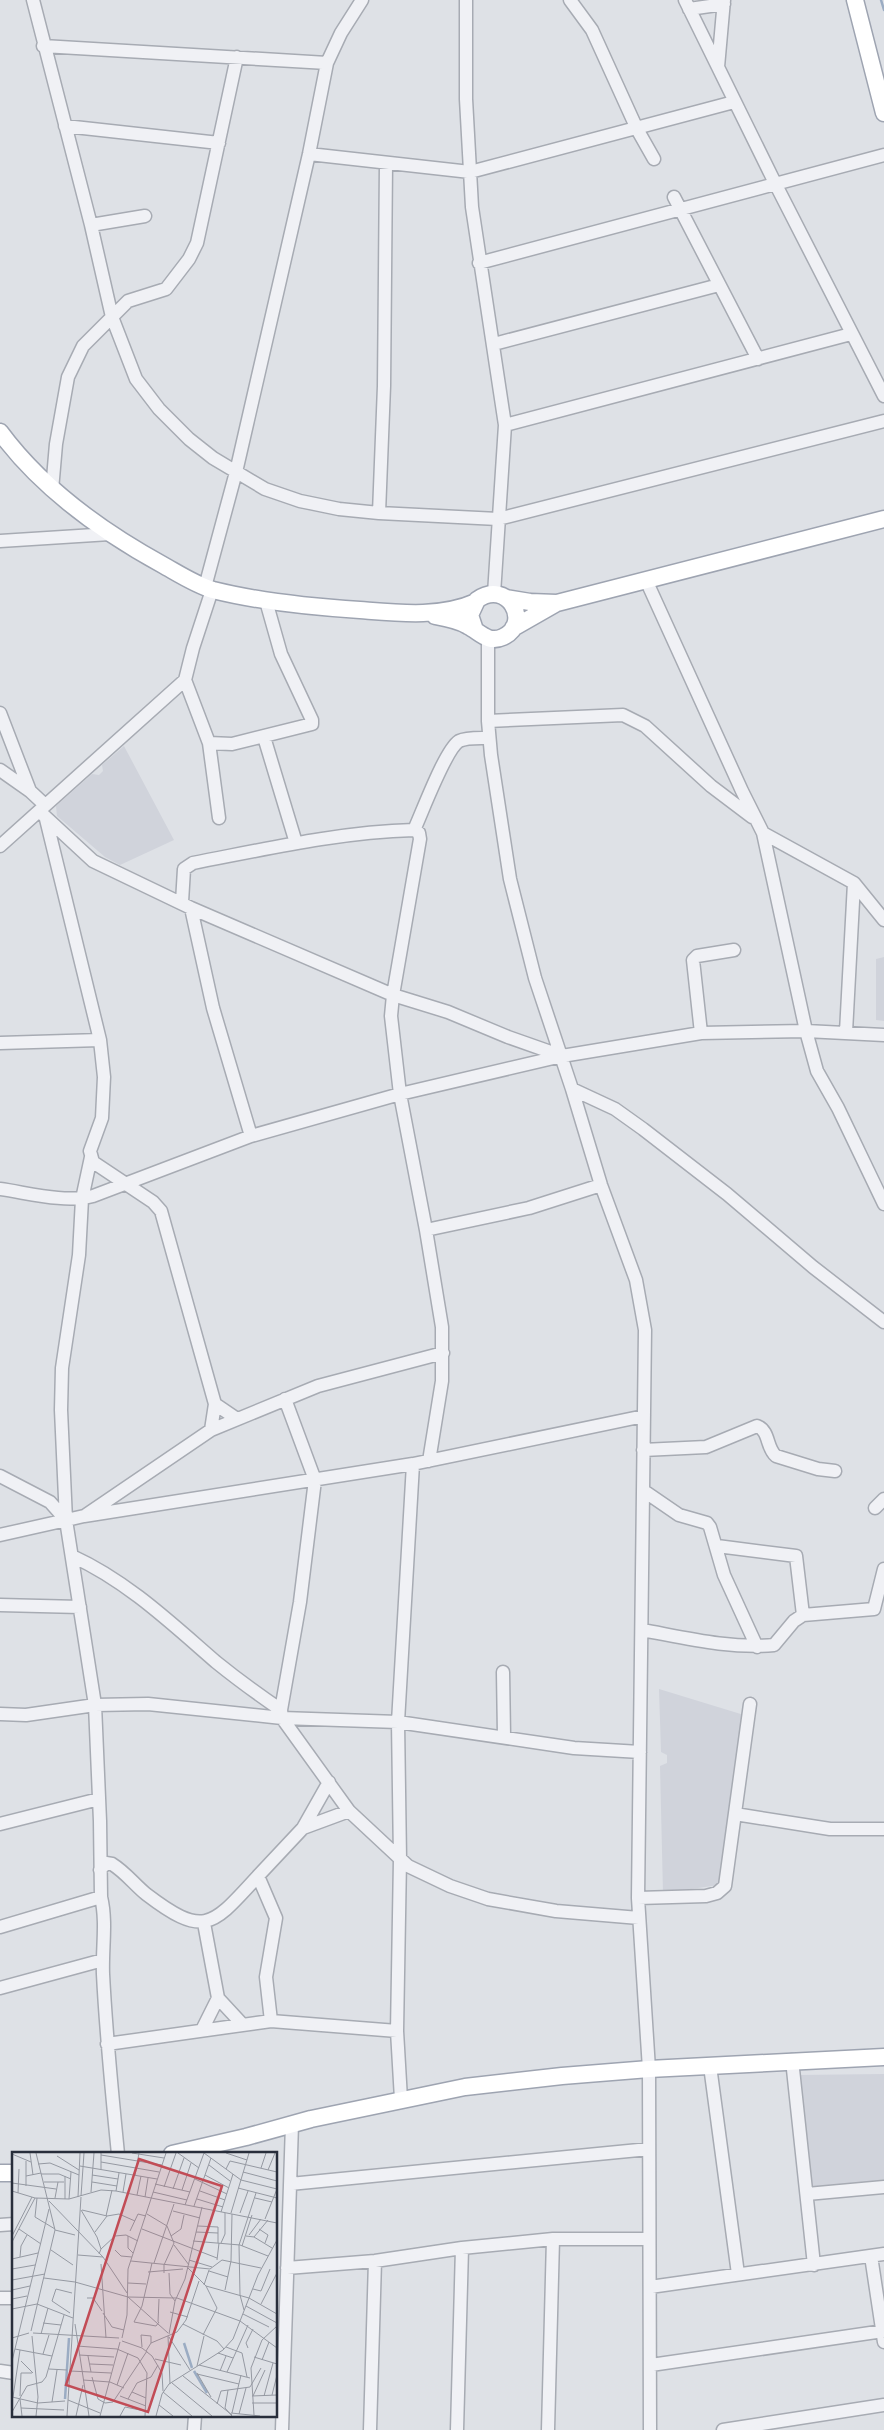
<svg xmlns="http://www.w3.org/2000/svg" width="884" height="2430" viewBox="0 0 884 2430" font-family="'Public Sans',sans-serif">
<rect width="100%" height="100%" fill="#dee1e6"/>
<path fill="#d0d3db" d="M124 746 174 840 120 865 105 857 57 816 56 806 92 774 99 775 103 771 102 765Z
M884 957V1021L876 1020V959Z
M659 1689 744 1715 719 1885 663 1893 660 1766 667 1763V1755L661 1752Z
M884 2074V2183L813 2190 798 2075Z"/>
<g fill="none" stroke-linecap="round" stroke-linejoin="round">
<path stroke="#9bacc3" stroke-width="2.5" d="M881 0 884 10"/>
<g stroke="#a7abb3" stroke-width="15">
<path id="minor" d="M33 0 91 225 112 317 136 379 159 409 189 439 213 458 265 489 300 501 339 509 379 513 498 519 884 421
M466 0V99L472 207 505 425 494 594
M570 0 592 30 637 129 654 159
M685 0 775 183 884 396
M689 9 724 4
M43 46 327 63
M718 67 724 0
M65 126 219 143
M309 154 470 172 734 102
M674 197 758 359
M91 225 145 216
M479 263 884 155
M494 344 719 285
M505 425 851 334
M52 490 56 444 68 377 83 346 128 301 166 289 189 259 197 243 237 57
M379 513 384 386 386 163
M0 541 110 534
M646 580 742 791 763 833 806 1031 817 1071 838 1108 884 1204
M205 587 236 472 309 154 327 63 341 33 362 0
M212 590 193 648 185 680 209 743 232 744 312 724V720L281 654 266 601
M488 639V721L491 755 510 879 535 978 572 1089 601 1185 636 1280 645 1330 638 1898 649 2069 650 2430
M0 713 30 791 45 805
M488 721 623 715 645 726 711 786 752 817
M264 737 296 843
M209 743 219 818
M0 770 30 791
M39 811 93 861 191 908 393 995 448 1012 508 1037 562 1056
M46 819 100 1040 104 1077 102 1118 90 1151 93 1162 153 1202 161 1211 215 1404 237 1419
M414 830C422 813 445 750 459 741 467 737 481 738 489 738
M763 833 854 883 884 920
M0 846 185 680
M182 902 184 869 193 863C266 849 339 832 414 830L419 833 420 839 393 995 391 1016 400 1094 426 1230 442 1327V1381L429 1461
M191 908 213 1008 251 1136
M846 1032 854 883
M701 1033 693 960 697 956 734 950
M0 1043 100 1040
M572 1089 615 1109 643 1129 727 1194 813 1267 884 1322
M91 1157 82 1199 79 1255 62 1368 61 1410 66 1520 95 1705 100 1821 101 1897C107 1922 102 1948 103 1974 106 2034 112 2094 118 2154
M0 1189C29 1193 64 1203 93 1196L251 1136 400 1094 562 1056 701 1033 806 1031 884 1035
M426 1230 529 1208 601 1185
M285 1399 315 1480 300 1602 281 1710 282 1718 349 1811 408 1866 450 1886 488 1899 556 1911 639 1918
M211 1430 215 1404
M643 1450 706 1447 757 1426C770 1431 766 1448 776 1456L818 1469 835 1471
M0 1476 50 1502 66 1520
M644 1491 679 1515 707 1523 710 1527 724 1575 757 1647
M875 1508 884 1499
M86 1515 211 1430 318 1386 443 1353
M0 1535 84 1516 413 1464 644 1416
M717 1546 796 1556 803 1615
M72 1556C127 1581 171 1623 216 1662 237 1679 259 1695 281 1710
M0 1605 80 1607
M642 1630C686 1638 730 1649 774 1645L794 1621 803 1615 874 1609 884 1569
M503 1672 504 1736
M0 1714 26 1715 95 1705 148 1704 282 1718 398 1722 574 1748 640 1752
M735 1814 830 1829H884
M0 1824 99 1799
M303 1828 349 1811
M100 1870 106 1863 112 1864C125 1872 134 1884 146 1894 205 1939 212 1926 258 1876
M638 1898 706 1896 717 1893 725 1886 750 1704
M204 1923 218 1998 243 2025
M0 1927 101 1897
M0 1988 103 1960
M271 2021 266 1977 276 1918 258 1876 303 1828 329 1782
M202 2030 218 1998
M107 2044 271 2021 397 2031
M792 2060 814 2265
M710 2066 738 2274
M401 2099 397 2031 400 1859 398 1722 413 1464
M290 2184 649 2149
M807 2194 884 2187
M0 2225 14 2224
M871 2256 884 2342
M287 2268 375 2261 462 2248 553 2239H649
M650 2287 884 2254
M0 2298H14
M651 2365 884 2331
M0 2371 14 2373
M194 2430 195 2416
M282 2430 292 2124
M370 2430 375 2261
M457 2430 462 2248
M548 2430 553 2239
M723 2430 884 2405"/>
</g>
<g stroke="#9ea4b1" stroke-width="19">
<path id="major" d="M855 0 884 113
M0 432C42 489 101 531 163 565 179 574 196 585 213 590 261 602 311 607 360 610 398 613 440 618 476 602
M506 598 530 602 557 603 884 519
M435 616C446 618 458 620 468 626 480 632 488 644 503 637 533 623 507 578 477 600L470 615 475 630
M513 628 555 604
M172 2154 246 2137 311 2119 465 2087 562 2076 649 2069 884 2057
M0 2173H14"/>
</g>
<use href="#minor" stroke="#f0f1f5" stroke-width="12"/>
<use href="#major" stroke="#fff" stroke-width="16"/>
</g>
<g transform="translate(12 2152)">
<rect width="265" height="265" fill="#dee1e6"/>
<path fill="none" stroke="#9bacc3" stroke-width="2.5" d="M172 191 180 216M182 219 195 241M53 247 57 186"/>
<path fill="none" stroke="#9599a2" stroke-width="1" d="M18 1 21 23M120 1 152 6M166 1 187 16M192 1 229 28 265 37M214 1 235 8M0 2 19 10M89 3 150 13M45 4 67 18M14 9V34M89 10 147 20M26 12 38 11 67 23M197 13 218 29M68 14 145 27M249 16 254 1M214 17 218 9 265 20M89 18V1M256 18 263 1M231 20 265 29M29 22H47L59 27M80 23 106 27M123 23 127 1M193 23 217 36M14 24 29 21M53 24V47M183 27 215 42M32 30H52M80 30 105 34M0 31 44 37M143 32 178 40M152 35 164 1M226 36 265 46M161 37 172 6M170 38 179 11M0 39 23 46 57 47 89 38 104 39 265 71M104 39 107 21M188 39 213 48M79 40 82 1M111 40 114 22M141 40 175 48M6 41 7 17M125 43 129 24M69 44 72 1M66 45 68 1M133 45 136 26M43 46 46 30M243 46 260 50M57 47 59 20M185 47 211 55M37 49 91 105 115 141M173 53 192 1M182 54 199 6M69 58 85 85 89 97 87 102M70 58 95 64 107 62 123 69M161 59 188 66M209 60 221 22M219 61 237 1M228 61 236 39M135 62 155 74 162 91 152 113V121M94 64 100 38M23 65 43 77M23 65 25 46M253 67 265 37M186 74 206 75V91M7 77 29 92M130 77 205 106M247 77 256 83 253 91M43 78 63 83M118 79 126 62 134 64M83 80 95 64M184 80 206 81M237 83 249 67M0 84 20 45M116 84V96L121 101M159 84 169 77 172 63M234 84 242 85 260 96M242 85 256 68M181 89 228 93 256 104M0 90 23 46M209 91 213 82V61M162 93 177 113M230 94 240 63M89 97 103 84 114 83 126 89M39 98 61 113M103 98 109 104 120 105M66 103 91 105M8 105 9 94 15 83M0 107 26 101M177 108 200 115M205 108 207 91M119 109 198 117 210 108 249 116M140 111 130 154 122 170 144 174 147 170M142 111 162 52M89 112 94 186M176 116 194 134 205 156 191 183M0 117 23 113M197 119 216 125M136 120 171 117M32 126 63 130 116 145 165 146 228 169 265 196M0 128 33 122M116 131 134 132M192 133 197 118M194 134 237 146 265 162M241 137 249 139 258 117M0 138 18 134M213 138 219 109 220 62M116 145 156 181M75 146H81L90 159M0 147 15 144M163 149 173 127 190 55M249 152 265 121M234 154 265 171M0 157 25 152 61 166M232 158 228 143 227 93 244 41M158 160 176 165M58 161 40 149 44 137 60 141M91 161 100 175 112 178M231 162 257 175M146 170 147 147M31 171 49 173M63 172 77 264M171 172 205 189 212 197M19 179 43 78 24 1M21 181 107 186M29 182 36 156M157 182 163 149 158 142 157 121M20 184 26 245 24 264M156 184 158 232M157 185 178 218M0 186 17 181M110 186 115 163 116 117 154 1M110 189 130 196 140 204 150 221 151 239M65 194 105 197 126 206 135 221 133 264M130 195 129 183 139 184V191M214 195 230 201 235 225M236 196 234 191 241 177M3 197 40 204M134 199 139 191 165 180 174 168 187 129M206 201 221 206M31 202 37 183M67 203 102 205M76 204 79 220M242 205 265 212M143 207 169 213M250 208 257 190M0 209 37 57M9 209 21 221M78 212 101 213M187 213 238 226M185 214 192 184M37 217 55 218M58 219 99 221M208 219 214 204M215 220 236 173M185 221 199 245M185 222 227 232M171 224 220 263M80 225 86 247 93 251 101 250 135 199M71 228 98 230 112 236M160 231 200 264M105 233 116 201M216 238 213 256 220 264M120 240 134 246M151 240 180 264M260 243 265 223M8 244 9 221H20M108 244 134 254M240 244 265 243M241 244 253 218M252 244 261 211M0 245 26 251 53 249M1 245 8 198M8 247 10 264M116 247 125 231 139 225 146 213M56 248 88 261M40 250 45 218M240 251H265M205 252 209 239 238 235 249 216M147 253 161 264M9 256 52 258M0 260 15 234 30 230 34 225 52 163M219 261 248 264M220 261 229 223M227 262 234 236M242 263 239 216 250 188 265 174M55 264 69 45M64 264 71 233M88 264 108 190M108 264 113 255 133 259M144 264 150 242 157 232 211 198 221 187 246 123 265 88"/>
<path fill="#c24c56" fill-opacity="0.15" stroke="#c24c56" stroke-width="2.5" d="M127 7 210 34 136 260 54 233Z"/>
<rect width="265" height="265" fill="none" stroke="#282e3b" stroke-width="2.5"/>
</g>
</svg>
